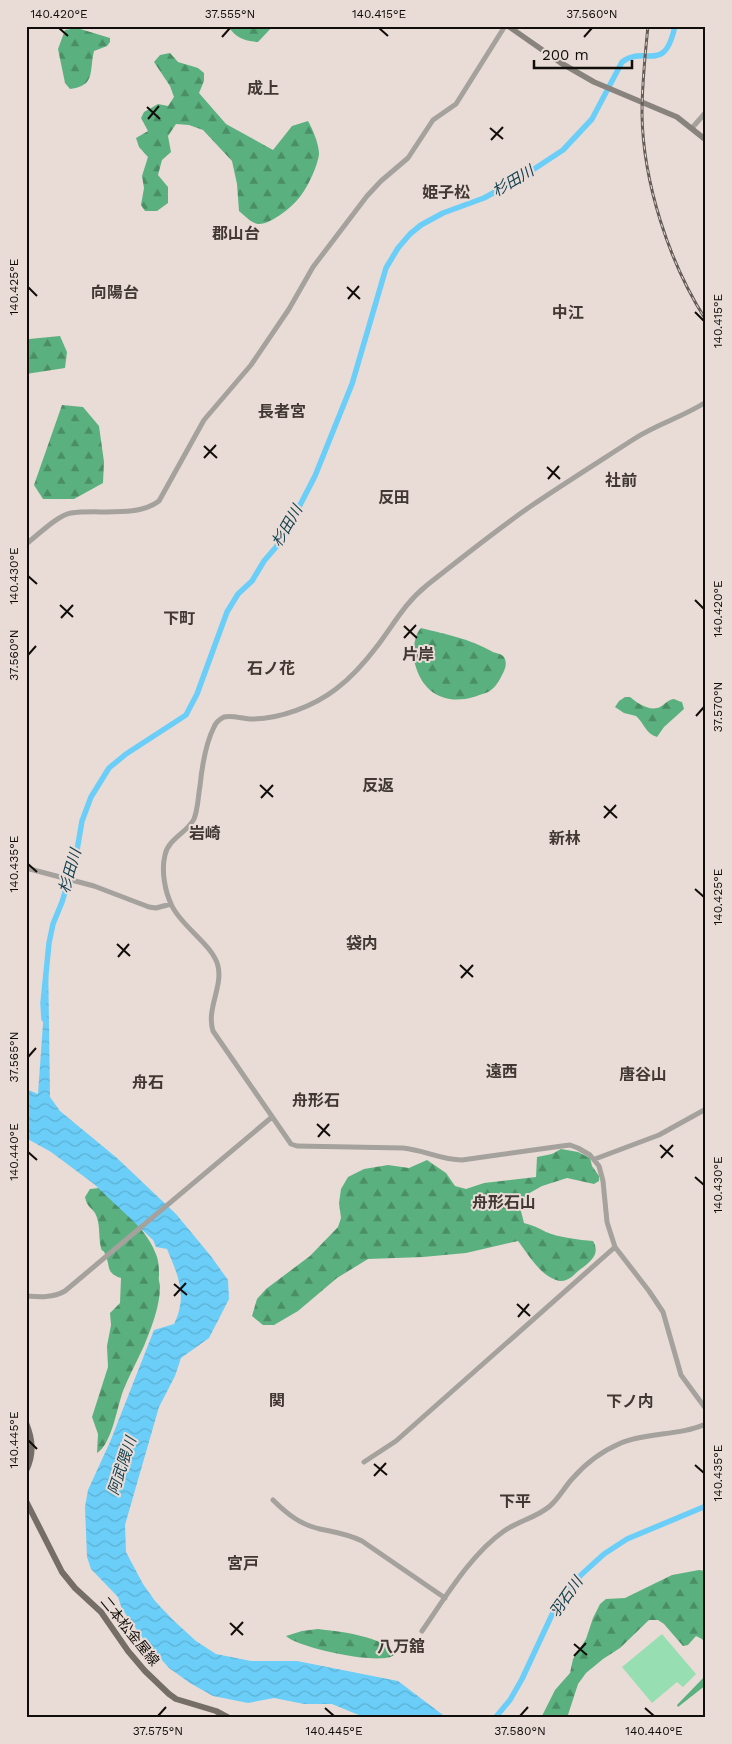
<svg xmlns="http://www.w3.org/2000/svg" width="732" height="1744" viewBox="0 0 732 1744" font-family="'Work Sans','Noto Sans JP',sans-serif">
<defs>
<pattern id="forest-firs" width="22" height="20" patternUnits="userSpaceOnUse" patternTransform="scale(1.25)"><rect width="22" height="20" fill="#5bb07f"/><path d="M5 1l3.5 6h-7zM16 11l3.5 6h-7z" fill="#4a8e66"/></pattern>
<pattern id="water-waves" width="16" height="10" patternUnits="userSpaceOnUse" patternTransform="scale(1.25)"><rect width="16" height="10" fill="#6bcef8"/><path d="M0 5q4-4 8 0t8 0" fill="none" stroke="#5cb0d3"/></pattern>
</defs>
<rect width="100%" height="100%" fill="#e9dcd6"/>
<path fill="#97dfb3" d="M662 1634 696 1674 683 1687 677 1682 652 1703 622 1667Z"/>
<path fill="url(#forest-firs)" d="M228 26H273L258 42C244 41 236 38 228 26Z
M77 28 110 38V42L107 46 94 51C89 71 96 86 70 89L65 83 58 49 65 30Z
M170 53 178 62 198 68 204 73V81L199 93 226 124 273 150 292 126 308 121C313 130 319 144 319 154 318 165 308 186 302 194 295 205 271 225 258 224 251 223 244 215 239 211L237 184 232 161 203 130 189 125 176 124 168 136 171 152 162 160 158 175 168 187V203L157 211H145L141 205 144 188 142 176 148 157 139 147 136 138 148 131 141 118 144 112 158 104 168 106 174 97 170 86 154 62 160 55Z
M26 329 29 339 60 336 67 352 65 368 26 374Z
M62 405 83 407 99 426 104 462 103 483 74 499H43L34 485Z
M421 628C448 635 468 638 493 652 496 653 501 654 503 656 507 660 506 667 504 671 501 677 497 686 491 690 488 693 481 694 477 696 448 706 423 695 415 664 412 655 414 634 421 628Z
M625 697H630C637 703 650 712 660 707 664 705 669 699 674 699 675 699 680 702 682 702L684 709 664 727 657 737C646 734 644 723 636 716L624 713 615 707 619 701Z
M561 1149 578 1152 590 1158 592 1166 599 1176V1181L594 1184 567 1178 542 1186 526 1195 521 1211 524 1223C532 1225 539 1228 546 1232 557 1237 580 1240 593 1241 602 1256 587 1264 577 1272 571 1278 565 1283 556 1280 540 1275 528 1254 518 1241L466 1253 423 1257 368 1259 337 1278 298 1311 274 1325H263L252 1316 257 1299 266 1289 310 1256 338 1227 341 1218 339 1203 341 1189 348 1177 364 1169 388 1165 409 1168 427 1160 446 1173 455 1186 466 1189 484 1183 536 1177 537 1157 552 1154Z
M99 1188C119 1204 150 1233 157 1257 159 1263 159 1270 159 1276 158 1280 160 1283 160 1287 160 1306 151 1329 144 1346 137 1361 129 1376 123 1391 117 1407 112 1444 97 1453L98 1434 92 1417 108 1367 107 1346 111 1325 110 1313 120 1303 121 1278C105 1273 111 1266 105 1254 103 1248 103 1254 101 1248 98 1236 101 1224 95 1213 90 1206 87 1207 85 1197L90 1189Z
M699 1570 706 1571V1644L702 1639 696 1636 688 1645 683 1646 664 1624 658 1620H649L620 1648 603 1659 586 1673 578 1684 567 1718H541L555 1690 570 1673 573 1659 586 1639 593 1618 600 1604 606 1599 625 1598 672 1575Z
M318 1629C335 1631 388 1636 394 1655 382 1666 298 1648 286 1636L302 1631Z
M706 1675V1685L678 1707 677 1705Z"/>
<path fill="url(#water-waves)" d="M48 953 50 1097 60 1111 117 1158 176 1214 210 1255 228 1280 229 1299 209 1338 181 1358 175 1376 159 1407 125 1525 126 1552 143 1584 155 1601 173 1620 196 1641 216 1654 251 1661H297L398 1681 443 1715 444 1718H366L332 1704H304L274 1698 248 1703 213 1696 190 1683 169 1668 145 1641 122 1609 118 1597 91 1569 87 1557 85 1507 88 1490 110 1442 154 1330 174 1324C188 1295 178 1276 167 1249L156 1247 153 1240 94 1184 51 1152 26 1138V1089L38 1094Z"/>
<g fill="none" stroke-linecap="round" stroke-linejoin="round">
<path stroke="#6bcef8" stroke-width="5.5" d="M44 1019 43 1003 49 943 53 924 62 902 76 856 82 821 91 797 109 768 126 754 186 715 197 694 227 612 238 594 252 581 264 561 282 540 315 476 352 384 386 268 398 248 410 234 421 225 443 213 484 198 522 177 563 150 592 119 622 62C646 44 664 76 675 26
M495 1718 510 1700 522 1679 556 1606 570 1587 582 1574 604 1554 627 1539 706 1506"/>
<path stroke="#a5a19d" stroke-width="5" d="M692 128 706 112
M706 402C683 417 657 424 634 439 600 461 565 483 531 506 495 531 460 559 426 586 405 603 394 624 378 645 366 661 352 677 336 689 314 706 280 719 252 719 243 719 233 715 224 717 220 719 216 722 214 727 205 745 202 766 200 786 198 797 198 809 194 819 187 833 168 839 165 855 161 871 165 892 172 906 182 927 213 945 218 966 223 987 206 1009 213 1031L291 1144 297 1146 403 1148C424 1150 441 1160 462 1160L562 1146 570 1145 578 1148 590 1155 599 1166 603 1181 607 1222 615 1247 649 1291 663 1312 681 1375 706 1409
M26 544C38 535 58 515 71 513 97 509 137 518 159 501L204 420 251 365 289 309 313 267 367 196 381 181 408 158 433 120 456 104 505 26
M26 868 94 886 149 907 156 908 171 904
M595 1159 659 1135 706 1109
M26 1296C40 1297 53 1298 65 1291L272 1117
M364 1462 396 1441 615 1247
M273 1500C287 1514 301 1525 320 1529 335 1532 348 1534 362 1541L445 1598
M422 1631C445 1598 471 1554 504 1531 518 1521 536 1518 550 1506 559 1498 564 1488 572 1479 585 1464 602 1451 621 1443 648 1432 679 1436 706 1424"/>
<path stroke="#89837d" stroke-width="5.5" d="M508 26 561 63 594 82 677 117 706 140"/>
<path stroke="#756e66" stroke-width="6" d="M26 1423C33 1440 34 1454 26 1471
M26 1501 62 1572 75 1588 101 1612 128 1651 145 1671 169 1694 176 1699 216 1711 229 1718"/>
<g stroke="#645d58" stroke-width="3">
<path id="rail" d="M648 26C645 55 642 85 642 114 643 182 669 263 706 320"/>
</g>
<use href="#rail" stroke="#e9dcd6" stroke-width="1" stroke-dasharray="4" stroke-linecap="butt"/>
</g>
<path fill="none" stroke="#110d0a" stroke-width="2" d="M59 28 68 36M379 28 388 36M222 37 230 28M584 37 592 28M147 107 160 119M148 119 159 106M490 128 503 139M491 140 503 127M28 287 37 296M347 287 360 299M348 299 359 286M695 312 704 321M204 446 217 458M204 458 216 445M547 467 560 479M548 479 559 466M28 576 37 584M695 600 704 609M60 605 73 617M61 618 73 605M404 626 417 638M404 638 416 625M28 655 36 646M696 716 704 707M260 785 273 797M261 798 273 785M604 806 617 818M604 818 616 805M28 864 37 872M695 889 704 897M117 944 130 956M118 957 129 944M460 965 473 977M461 978 473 965M28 1057 36 1048M317 1124 330 1136M318 1137 329 1124M660 1145 673 1157M28 1152 37 1160M661 1158 673 1145M695 1177 704 1185M174 1284 187 1295M174 1296 186 1283M517 1304 530 1316M518 1317 529 1304M28 1440 37 1449M374 1464 387 1475M695 1465 704 1473M374 1476 386 1463M230 1623 243 1635M231 1635 243 1622M574 1644 587 1655M574 1656 586 1643M325 1708 334 1716M645 1708 654 1716M158 1716 166 1707M520 1716 528 1707"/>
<g text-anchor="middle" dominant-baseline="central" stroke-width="4" stroke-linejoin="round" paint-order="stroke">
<g font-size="14" fill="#110d0a" stroke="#e9dcd6">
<text transform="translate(130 1631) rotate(51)">二本松金屋線</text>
</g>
<g font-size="15" font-style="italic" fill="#134051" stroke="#e9dcd6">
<text transform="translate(513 181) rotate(-31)">杉田川</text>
<text transform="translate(287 526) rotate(-60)">杉田川</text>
<text transform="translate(70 871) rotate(-74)">杉田川</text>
<text transform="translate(122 1466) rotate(-72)">阿武隈川</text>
<text transform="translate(566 1597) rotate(-55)">羽石川</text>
</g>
<g font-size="16" font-weight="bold" fill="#423833" stroke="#e9dcd6">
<text x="263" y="88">成上</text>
<text x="446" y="192">姫子松</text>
<text x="236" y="233">郡山台</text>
<text x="115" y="292">向陽台</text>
<text x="568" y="312">中江</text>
<text x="282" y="411">長者宮</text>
<text x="621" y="480">社前</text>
<text x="394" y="497">反田</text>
<text x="179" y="618">下町</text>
<text x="418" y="654">片岸</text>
<text x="271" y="668">石ノ花</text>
<text x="378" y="785">反返</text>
<text x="205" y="833">岩崎</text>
<text x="565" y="838">新林</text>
<text x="362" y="943">袋内</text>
<text x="502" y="1071">遠西</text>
<text x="643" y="1074">唐谷山</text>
<text x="148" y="1082">舟石</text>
<text x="316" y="1100">舟形石</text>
<text x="504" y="1202">舟形石山</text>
<text x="277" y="1400">関</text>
<text x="630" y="1401">下ノ内</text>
<text x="515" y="1501">下平</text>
<text x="243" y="1563">宮戸</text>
<text x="401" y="1646">八万舘</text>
</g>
</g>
<rect width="732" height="1744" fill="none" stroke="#e9dcd6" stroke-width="55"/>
<path d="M534 60v8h98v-8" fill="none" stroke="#110d0a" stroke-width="2.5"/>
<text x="542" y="60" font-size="15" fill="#110d0a" stroke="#e9dcd6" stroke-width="4" paint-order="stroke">200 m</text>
<rect x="28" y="28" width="676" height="1688" fill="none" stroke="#110d0a" stroke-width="2"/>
<g font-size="12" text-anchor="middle" fill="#110d0a">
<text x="59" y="18">140.420°E</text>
<text x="230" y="18">37.555°N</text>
<text x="379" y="18">140.415°E</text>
<text x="592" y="18">37.560°N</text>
<text transform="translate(14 287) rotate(-90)" y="4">140.425°E</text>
<text transform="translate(718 321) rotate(-90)" y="4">140.415°E</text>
<text transform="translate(14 576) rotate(-90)" y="4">140.430°E</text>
<text transform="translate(718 609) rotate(-90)" y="4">140.420°E</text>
<text transform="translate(14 655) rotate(-90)" y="4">37.560°N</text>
<text transform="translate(718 707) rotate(-90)" y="4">37.570°N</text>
<text transform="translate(14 864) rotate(-90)" y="4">140.435°E</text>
<text transform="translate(718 897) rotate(-90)" y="4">140.425°E</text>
<text transform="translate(14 1057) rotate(-90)" y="4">37.565°N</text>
<text transform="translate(14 1152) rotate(-90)" y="4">140.440°E</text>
<text transform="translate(718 1185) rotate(-90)" y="4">140.430°E</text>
<text transform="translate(14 1440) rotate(-90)" y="4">140.445°E</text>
<text transform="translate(718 1473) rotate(-90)" y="4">140.435°E</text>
<text x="158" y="1735">37.575°N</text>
<text x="334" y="1735">140.445°E</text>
<text x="520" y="1735">37.580°N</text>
<text x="654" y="1735">140.440°E</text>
</g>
</svg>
